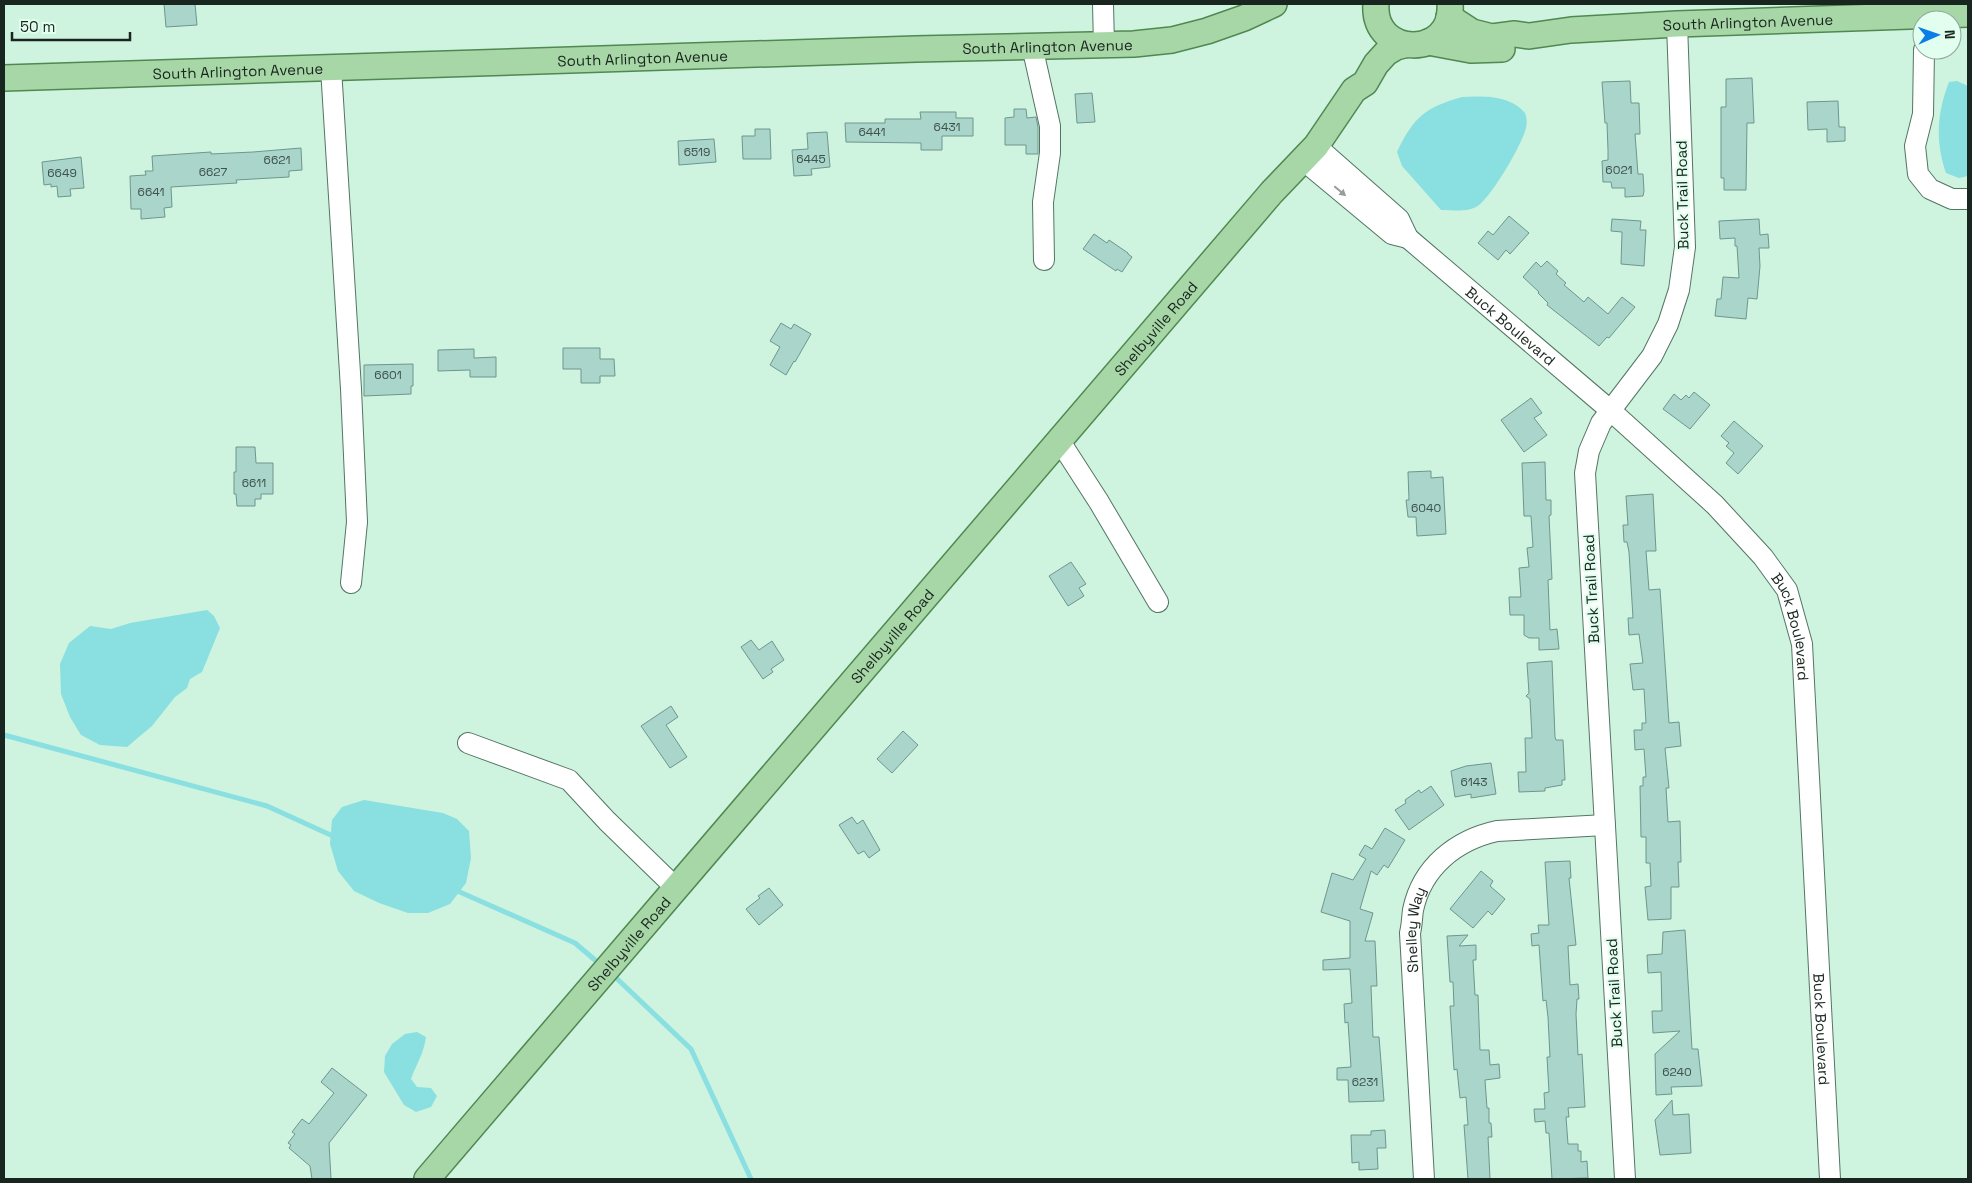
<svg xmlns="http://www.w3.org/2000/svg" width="1972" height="1183" viewBox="0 0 1972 1183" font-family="'Space Grotesk',sans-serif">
<rect width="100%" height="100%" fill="#cef3df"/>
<path fill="#8adfe1" d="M1957 81 1968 86V176L1959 178 1946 173C1935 141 1937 113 1949 82Z
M1462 97C1483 96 1510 95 1525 113 1527 118 1527 123 1526 128 1522 145 1492 195 1479 205 1469 213 1452 210 1441 210L1402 166 1397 152C1414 117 1424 108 1462 97Z
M207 610 214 616 220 628 202 672 190 679 187 688 175 697 152 726 127 747 100 745 81 735 70 717 61 694 60 664 69 643 90 626 111 629 130 623Z
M364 800 443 813 457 819 469 831 471 858 466 883 450 904 428 913H408L379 903 354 891 338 871 330 844 332 820 342 807Z
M417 1032 426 1037C424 1053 416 1065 411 1079L417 1087 431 1088 437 1096 431 1107 416 1112 404 1105 384 1072 385 1056 392 1044 405 1034Z"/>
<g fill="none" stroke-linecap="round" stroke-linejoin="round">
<path stroke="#8adfe1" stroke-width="5" d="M4 735 267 806 335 837
M453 889 575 943 602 966
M612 974 691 1049 751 1179"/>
</g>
<path fill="#aad5cb" stroke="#6e968e" d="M164 4H195L197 25 166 27Z
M1752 78 1754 123H1747L1746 190H1724V178H1721V107H1726V79Z
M1630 81 1631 103H1639L1640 134H1635L1638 174H1643L1644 191 1643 196 1625 197V188H1612L1611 182H1603L1602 161 1608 160V150L1607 123H1605L1602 82Z
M1092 93 1095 122 1077 123 1075 94Z
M1838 101 1839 127H1845V141L1827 142V129L1808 130 1807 102Z
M1014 109H1026L1027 118 1036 117 1038 127V154H1026V145H1005V118L1014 117Z
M920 112H956V118H973V136H942V150H921V143L846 142 845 123H885V119H921Z
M755 129H770L771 159H743L742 136H755Z
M827 132 830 167 811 169 812 175 794 176 792 150 808 149 807 133Z
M714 139 716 162 679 165 678 141Z
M301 148 302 170 289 171V177L236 180 237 183 171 187 172 207 164 208 165 217 141 219V209H131L130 176 146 175 145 171H153L152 156 211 152V154L253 152Z
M81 157 84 188 70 189 71 196 58 197 57 186 51 187V184L44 185 42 162Z
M1509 216 1529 233 1510 254 1506 250 1498 260 1478 243 1488 231 1493 235Z
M1612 219 1641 221 1640 230H1646L1644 266 1621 264 1622 232 1611 231Z
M1759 219 1760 235 1768 234 1769 248H1759L1760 266 1757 299 1748 298 1746 319 1715 316 1717 299H1721L1723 277 1739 278 1737 246H1735V238L1720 239 1719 221Z
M1094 234 1107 243 1109 240 1128 253V254L1132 257 1122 272 1117 269 1116 271 1083 249Z
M1547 261 1558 271 1556 274 1566 283 1564 285 1584 302 1588 297 1608 314 1622 297 1635 307 1609 338 1607 337 1599 346 1547 305 1548 303 1538 293 1539 292 1523 277 1536 262 1541 267Z
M781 323 791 329 794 324 811 334 795 362 794 361 786 375 770 365 780 347 770 341Z
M563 348H600V359H614L615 376H600V383H581V369H563Z
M474 349V358L496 357V377H470V370L438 371V350Z
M413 364V386H411V394L364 396V365Z
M1694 392 1710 405 1690 429 1663 409 1674 394 1681 400 1686 395 1689 398Z
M1531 398 1542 413 1534 418 1547 435 1524 452 1501 420Z
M1734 421 1763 446 1738 474 1726 463 1734 453 1726 446 1729 443 1721 436Z
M236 447H255L256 463H273V494H261V499H255V506H237L236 494H234V472H236Z
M1545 462 1546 500H1551V515L1549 516 1552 579 1548 580 1550 630 1557 629 1559 649 1539 650V638H1529L1524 635V615H1510L1509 597H1521L1519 568 1529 567 1527 548 1533 547 1531 516H1524L1522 463Z
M1431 471V478L1443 477 1446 534 1417 536 1416 517H1408L1406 500H1409L1408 472Z
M1653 494 1656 551H1646L1649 590 1660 589 1669 723 1679 722 1681 746 1665 748 1669 788H1666L1668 822 1680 821 1681 862H1678L1679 887H1671V919L1648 920 1645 887 1651 886 1650 863H1646V837H1641L1640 786H1643V777H1646L1644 749 1635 750 1634 730H1642V723H1646L1644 689 1633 690 1630 664 1643 663 1639 634 1629 635 1628 618H1633L1629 552 1627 542H1624L1623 525H1628L1626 496Z
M1071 562 1086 584 1079 588 1084 596 1068 606 1049 576Z
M751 640 759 650 772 641 784 660 771 669 773 672 763 679 741 647Z
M1552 661 1555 737 1556 740H1563L1565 780H1562V785L1545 788V791L1519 792 1518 772H1526L1525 738H1532L1530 699 1526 696 1529 693 1527 663Z
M671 706 678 717 666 725 687 757 670 768 641 726Z
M903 731 918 745 892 773 877 759Z
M1491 763 1496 794 1471 798V794L1455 797 1451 771 1466 766Z
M1431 786 1444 805 1409 830 1395 810 1406 803 1405 800 1419 790 1421 793Z
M852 817 857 824 863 820 880 850 869 858 864 851 858 854 839 825Z
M1385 828 1405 840 1388 868 1384 865 1377 875 1371 871 1360 909 1373 913 1365 941H1375L1377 986H1371L1373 1037H1379L1384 1101 1349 1102 1348 1080H1337V1068L1351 1067 1348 1022 1345 1023 1344 1004 1352 1003 1350 969 1323 970V960L1350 958V921L1321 912 1332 873 1353 880 1366 859 1359 855 1365 845 1372 849Z
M1570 861 1571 878H1569L1576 945 1568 946 1570 985 1578 984 1579 999H1577L1576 1014 1578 1055 1582 1054 1585 1107 1568 1108 1569 1117H1566L1568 1144H1578V1151H1581V1162L1587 1161 1588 1178 1552 1179 1549 1133H1546L1545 1121 1535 1122 1534 1109H1545L1544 1093 1549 1092 1547 1057H1550L1548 1017 1546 1000 1543 1001 1539 945 1532 946 1531 934 1539 933 1538 925H1549L1545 862Z
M1481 871 1493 881 1490 886 1505 899 1492 915 1488 911 1473 928 1450 909Z
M769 888 783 905 759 925 746 909 760 898 758 896Z
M1685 930 1692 1049H1698L1702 1086 1671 1087 1672 1094 1656 1095 1655 1054 1680 1031 1653 1033 1652 1011H1662L1661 972 1648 973 1647 955 1662 954 1663 932Z
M1468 935 1459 946 1476 945V960H1473L1475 995H1478L1480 1050H1489L1490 1065 1499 1064 1500 1078 1485 1080 1487 1108H1489V1123H1491L1492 1137H1488L1490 1179H1468L1464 1125H1468L1466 1097 1460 1098 1457 1069 1454 1070 1450 1006H1454L1453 982H1450L1447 936Z
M332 1068 367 1095 329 1143 331 1179H312L310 1166 289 1148 291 1145 288 1143 295 1134 292 1132 302 1119 309 1124 334 1093 321 1082Z
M1672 1100 1673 1115 1689 1114 1691 1153 1660 1155 1655 1120Z
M1385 1130 1386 1148H1377L1378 1169 1359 1170V1162L1352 1163 1351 1135H1371V1131Z"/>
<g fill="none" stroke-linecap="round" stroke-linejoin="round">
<g stroke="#547564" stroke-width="22">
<g id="minor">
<path d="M1103 4 1104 45"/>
<path d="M1032 46 1050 126V153L1043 202 1044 260"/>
<path d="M1924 50 1923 114 1915 146 1918 174 1930 189 1952 199H1968"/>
<path d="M331 68 351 389 357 522 351 583"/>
<path d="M1303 160 1392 234 1408 238 1399 219 1316 146"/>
<path id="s1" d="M1408 238 1610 410 1715 505 1763 557 1787 590 1802 644 1830 1179"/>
<path d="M1059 440 1099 502 1158 602"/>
<path d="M468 743 569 780 607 821 676 888"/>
<path id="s2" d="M1424 1179 1410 933C1412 925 1412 917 1413 910 1422 867 1456 840 1497 831L1605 825"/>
<path d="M1625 1179 1585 473 1589 451 1601 423 1652 356 1668 324 1679 290 1685 247 1677 24"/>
</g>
</g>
<g stroke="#508851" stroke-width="28">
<g id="major">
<path d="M1376 4C1372 58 1454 59 1450 4"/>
<path id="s3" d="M1449 17 1472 32 1492 37 1515 34 1529 36 1571 30 1677 24 1968 14"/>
<path d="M1428 42 1471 50 1502 49"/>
<path id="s4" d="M4 78 916 49 1134 44 1172 40 1207 31 1244 18 1274 4"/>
<path id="s5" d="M427 1179 1272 192 1316 146 1354 90 1365 83 1376 64 1386 53 1396 47 1404 45"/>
</g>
</g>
<use href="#minor" stroke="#fff" stroke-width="20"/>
<use href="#major" stroke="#a8d7a7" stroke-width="25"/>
</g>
<defs><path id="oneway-solid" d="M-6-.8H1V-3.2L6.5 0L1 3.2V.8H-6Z" transform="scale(1.25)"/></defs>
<use fill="#989d9a" href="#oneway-solid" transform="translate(1340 191) rotate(40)"/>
<g text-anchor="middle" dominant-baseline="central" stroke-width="4.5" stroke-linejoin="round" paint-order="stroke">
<g font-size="12" fill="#3d524a">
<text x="947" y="127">6431</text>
<text x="872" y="132">6441</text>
<text x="697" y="152">6519</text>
<text x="811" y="159">6445</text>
<text x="277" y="160">6621</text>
<text x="1619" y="170">6021</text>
<text x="213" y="172">6627</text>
<text x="62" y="173">6649</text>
<text x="151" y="192">6641</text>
<text x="388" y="375">6601</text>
<text x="254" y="483">6611</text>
<text x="1426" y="508">6040</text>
<text x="1474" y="782">6143</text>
<text x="1677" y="1072">6240</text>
<text x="1365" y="1082">6231</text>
</g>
<g font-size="15" fill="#19261f" stroke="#e1feee">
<text stroke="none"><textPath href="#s3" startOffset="305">South Arlington Avenue</textPath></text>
<text stroke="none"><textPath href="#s4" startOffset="1044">South Arlington Avenue</textPath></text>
<text stroke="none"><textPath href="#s4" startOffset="639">South Arlington Avenue</textPath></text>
<text stroke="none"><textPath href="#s4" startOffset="234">South Arlington Avenue</textPath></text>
<text transform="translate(1682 195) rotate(-91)">Buck Trail Road</text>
<text stroke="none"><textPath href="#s1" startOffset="135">Buck Boulevard</textPath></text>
<text stroke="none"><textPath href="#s5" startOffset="1120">Shelbyville Road</textPath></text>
<text transform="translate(1591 589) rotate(-93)">Buck Trail Road</text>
<text stroke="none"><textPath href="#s1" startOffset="555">Buck Boulevard</textPath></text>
<text stroke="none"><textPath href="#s5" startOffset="715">Shelbyville Road</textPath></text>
<text stroke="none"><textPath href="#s2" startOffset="250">Shelley Way</textPath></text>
<text stroke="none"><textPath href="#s5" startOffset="310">Shelbyville Road</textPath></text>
<text transform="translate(1614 993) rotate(-93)">Buck Trail Road</text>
<text stroke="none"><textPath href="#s1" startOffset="960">Buck Boulevard</textPath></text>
</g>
</g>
<rect width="1972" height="1183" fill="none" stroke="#19261f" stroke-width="10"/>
<g transform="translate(1937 35) rotate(88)"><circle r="24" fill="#e1feee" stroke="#91a89b"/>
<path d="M0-4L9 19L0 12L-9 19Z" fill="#0b7ee5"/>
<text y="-8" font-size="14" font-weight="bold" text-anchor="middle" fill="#19261f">N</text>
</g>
<path d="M12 32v8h118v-8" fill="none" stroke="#19261f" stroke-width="2.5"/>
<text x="20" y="32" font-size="15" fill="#19261f" stroke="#e1feee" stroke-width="4" paint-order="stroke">50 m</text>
</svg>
